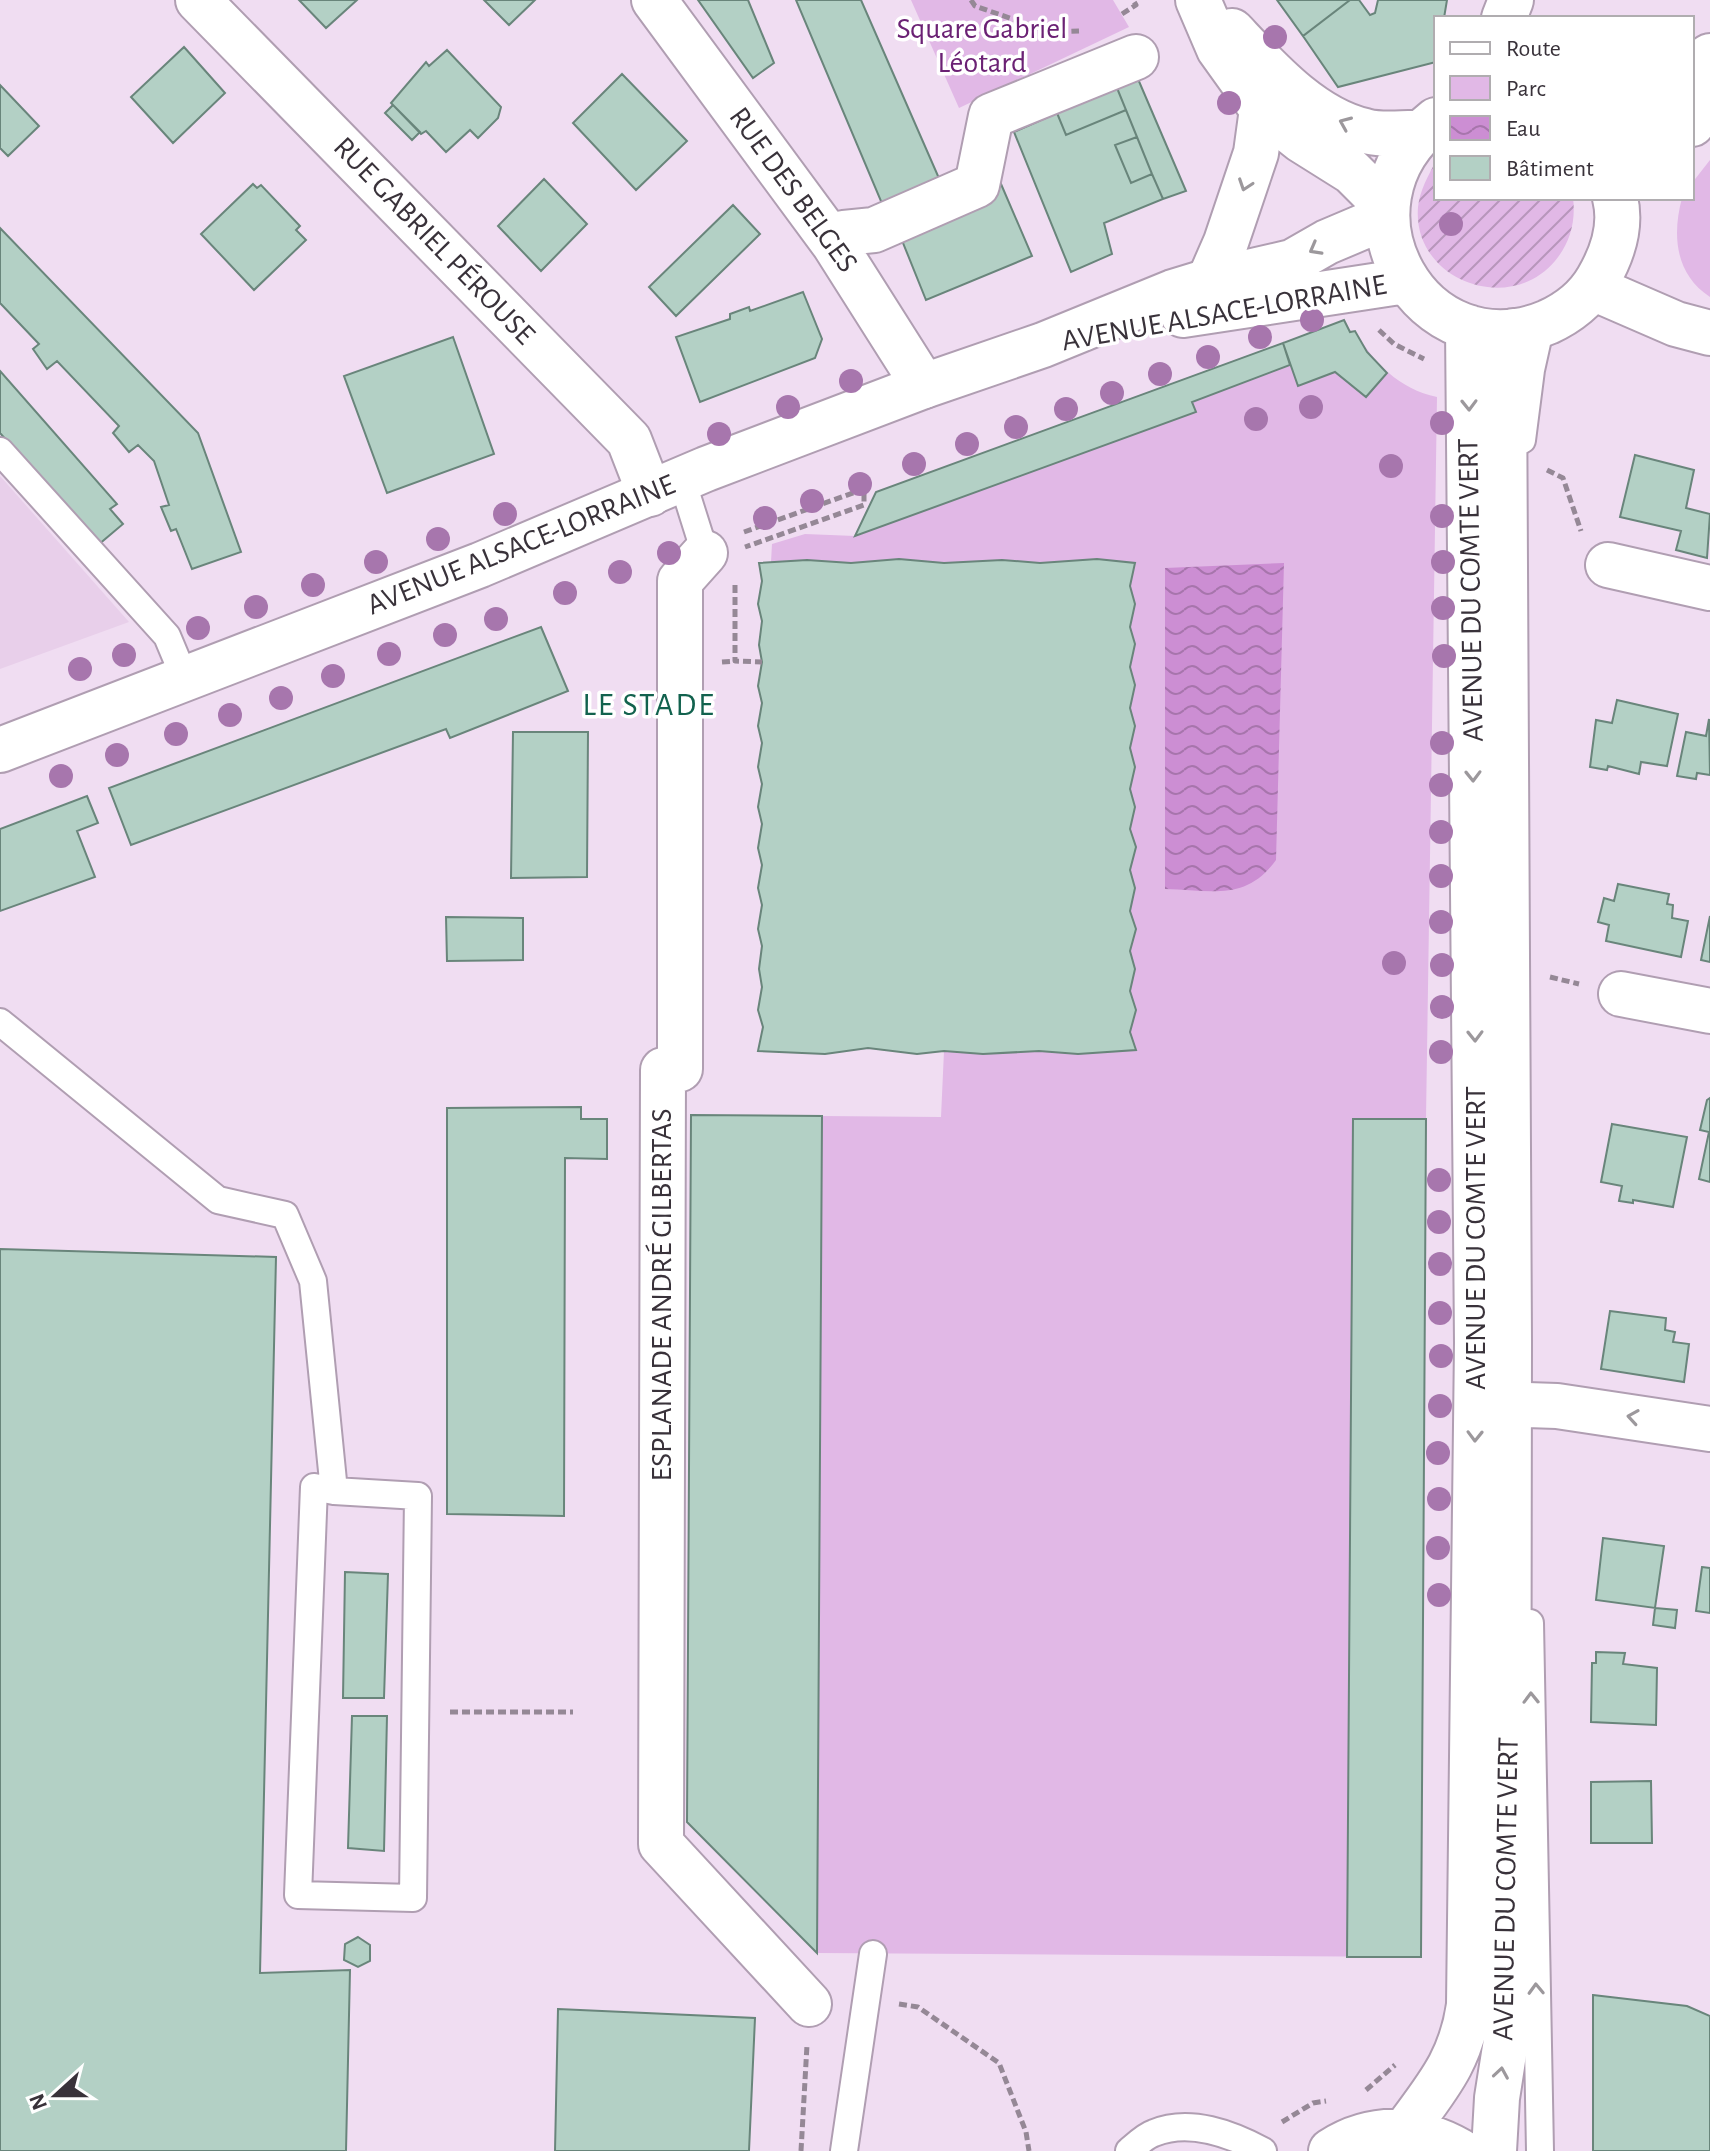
<svg xmlns="http://www.w3.org/2000/svg" width="1710" height="2151" viewBox="0 0 1710 2151" font-family="'Alegreya Sans',sans-serif">
<defs>
<pattern id="garden-furrows" width="10" height="10" patternUnits="userSpaceOnUse" patternTransform="scale(2)"><rect width="10" height="10" fill="#e1b8e6"/><path d="M-1 1l2-2M0 10L10 0M9 11l2-2" fill="none" stroke="#b796bb"/></pattern>
<pattern id="water-waves" width="16" height="10" patternUnits="userSpaceOnUse" patternTransform="scale(2)"><rect width="16" height="10" fill="#cc8ed3"/><path d="M0 5q4-4 8 0t8 0" fill="none" stroke="#a775ac"/></pattern>
</defs>
<rect width="100%" height="100%" fill="#f0ddf2"/>
<path fill="#e8cfea" d="M0 476 129 622 0 669Z"/>
<path fill="#e1b8e6" d="M911 0H1113L1129 27 959 108Z
M1710 160V297C1675 274 1672 235 1682 198H1692V183Z
M1344 320 1350 332 1355 331C1374 363 1399 389 1437 397L1426 1119 1421 1957 817 1953 687 1822 691 1115 941 1117 944 1051 917 1054 868 1048 825 1054 758 1051 763 1027 758 1010 762 987 759 969 762 946 758 929 762 905 758 888 762 865 758 848 762 824 758 807 762 784 758 767 762 743 758 726 762 703 758 686 762 662 759 645 762 621V581L759 563 771 562 772 544 805 534 855 536 876 492Z"/>
<path fill="url(#garden-furrows)" d="M1436 161V198H1573C1576 221 1570 243 1555 261 1509 316 1412 280 1418 207 1420 190 1428 176 1436 161Z"/>
<path fill="url(#water-waves)" d="M1284 563 1276 860C1246 902 1210 890 1165 889V568Z"/>
<path fill="#b3d0c5" stroke="#69857b" stroke-width="2" d="M299 0H357L326 28Z
M484 0H535L509 25Z
M698 0H748L774 63 753 78Z
M796 0H861L945 192 886 213Z
M1277 0H1350L1303 36Z
M1350 0H1359L1370 15 1375 13 1378 0H1447L1444 18H1436V62L1338 87 1303 36Z
M184 47 225 93 173 143 131 97Z
M447 50 501 107 498 118 478 138 470 130 446 152 426 131 421 134 391 103 426 62 429 66Z
M622 74 687 141 636 190 573 123Z
M1138 79 1186 191 1163 199 1152 174 1117 88Z
M0 85 39 126 8 156 0 148Z
M1117 88 1126 110 1066 135 1057 113Z
M393 105 420 132 412 140 385 113Z
M1126 110 1137 137 1115 145 1131 183 1152 174 1163 199 1104 223 1112 254 1071 272 1014 132 1057 113 1066 135Z
M1137 137 1152 174 1131 183 1115 145Z
M544 179 587 224 541 271 498 226Z
M253 184 257 188 261 185 300 226 296 230 306 240 254 290 201 234Z
M1001 184 1032 256 926 300 897 228Z
M733 205 760 234 676 316 649 287Z
M0 228 198 433 241 552 192 569 176 529 171 531 161 507 169 505 154 461 138 445 129 452 113 433 119 426 57 361 47 369 33 349 39 344 0 303Z
M803 292 822 339 815 358 700 402 676 337 730 319V314L749 307 750 311Z
M1344 320 1350 332 1355 331 1367 352 1387 373 1366 397 1335 372 1298 386 1283 343Z
M453 337 494 454 387 493 344 376Z
M1283 343 1290 365 1192 402 1196 412 855 536 876 492Z
M0 371 117 504 110 509 123 524 98 545 0 433Z
M1635 455 1694 470 1686 508 1710 514 1707 558 1676 550 1681 531 1620 517Z
M899 559 944 563 1002 560 1040 563 1097 559 1135 563 1130 586 1135 604 1130 627 1135 644 1130 667 1135 685 1130 708 1135 726 1130 748 1135 767 1130 789 1135 807 1130 829 1136 847 1130 870 1135 888 1130 911 1136 929 1130 951 1135 969 1130 991 1136 1010 1130 1032 1136 1050 1078 1054 1039 1051 983 1054 944 1051 917 1054 868 1048 825 1054 758 1051 763 1027 758 1010 762 987 759 969 762 946 758 929 762 905 758 888 762 865 758 848 762 824 758 807 762 784 758 767 762 743 758 726 762 703 758 686 762 662 759 645 762 621 758 604 762 581 759 563 807 560 851 563Z
M541 627 568 691 450 738 446 729 131 845 109 788Z
M1617 700 1678 714 1667 766 1641 762 1639 774 1608 766 1607 770 1590 767 1596 720 1612 723Z
M1709 719 1710 775 1697 773 1696 779 1677 776 1686 732 1706 736Z
M513 732H588L587 877 511 878Z
M87 796 98 823 77 831 95 877 0 911V829Z
M1618 884 1669 894 1667 904 1673 905 1672 918 1688 921 1681 957 1606 941 1609 925 1598 922 1604 898 1614 901Z
M1710 916V962L1701 960Z
M446 917 523 918V960L447 961Z
M1710 1098V1182L1699 1179 1709 1132 1700 1130 1707 1100Z
M581 1107V1119H607V1159L565 1158 564 1516 447 1514V1108Z
M691 1115 822 1116 817 1953 687 1822Z
M1353 1119H1426L1421 1957H1347Z
M1612 1124 1687 1137 1673 1207 1633 1200V1203L1619 1201 1622 1186 1601 1182Z
M0 1249 276 1257 260 1973 350 1970 346 2151H0Z
M1610 1311 1666 1318 1665 1330 1675 1332 1673 1342 1689 1344 1684 1382 1601 1369Z
M1603 1538 1664 1546 1655 1608 1596 1600Z
M1702 1567 1710 1568V1613L1696 1611Z
M345 1572 388 1574 384 1698H343Z
M1655 1608 1677 1610 1675 1628 1653 1625Z
M1596 1652 1625 1653 1623 1664 1657 1668 1656 1725 1591 1722 1592 1663H1596Z
M352 1716H387L384 1851 348 1848Z
M1651 1781 1652 1843H1591V1782Z
M358 1937 370 1945V1961L358 1967 344 1960 345 1944Z
M1593 1995 1687 2006 1710 2016V2151H1593Z
M558 2009 755 2018 749 2151H555Z"/>
<g fill="none" stroke-linecap="round" stroke-linejoin="round">
<g stroke="#b09eb2" stroke-width="30">
<path id="lane" d="M1522 440 1531 370 1541 325
M0 451 167 636 185 679
M682 480 705 553
M0 1022 218 1200 285 1215 313 1281 334 1491
M314 1487 334 1491 418 1496 413 1898 298 1895Z
M1530 1623 1540 2151
M844 2151 873 1954
M1129 2151C1136 2145 1145 2136 1154 2133 1190 2118 1231 2134 1263 2151"/>
</g>
<g stroke="#b09eb2" stroke-width="48">
<path id="street" d="M198 0 629 440 650 494
M654 0 834 244 924 386
M844 233 874 230 977 185 991 116 1136 57
M1209 281 1226 242 1256 153 1262 109
M705 553 680 581V1069L663 1070 661 1844 809 2004
M1608 565 1710 588
M1621 994 1710 1011
M1508 1409 1527 1405 1557 1406 1710 1429"/>
</g>
<g stroke="#b09eb2" stroke-width="48">
<path id="secondary" d="M1198 0 1219 49 1262 109 1301 140 1352 172 1387 207
M1504 18 1511 0
M1232 31C1268 69 1312 119 1365 131 1382 136 1404 132 1421 133
M1692 68 1710 56
M1436 120C1325 207 1422 375 1548 322 1568 313 1587 298 1598 279 1612 255 1622 226 1615 198
M1692 124 1710 92
M1593 288 1676 324 1710 333
M1183 315 1406 281
M0 750 480 565 706 469 924 386 1043 345 1173 292 1209 281 1292 262 1327 242 1386 217
M1405 2131C1437 2087 1461 2061 1469 2005L1477 1343 1468 327
M1331 2151C1373 2124 1418 2127 1460 2151
M1494 2151 1497 2098 1508 2028 1509 1342 1504 374 1513 331"/>
</g>
<path stroke="#958896" stroke-width="5" stroke-dasharray="8 4" stroke-linecap="butt" d="M971 0 975 6 1050 32 1079 31
M1122 14 1136 5 1133 0
M1379 330 1394 344 1424 359
M1547 470 1563 478 1581 531
M744 532 864 489V505L745 547
M735 585V661L762 662
M722 662 735 661
M1550 977 1579 984
M450 1712H573
M899 2004 918 2007 999 2063 1026 2132 1029 2151
M1366 2090 1395 2065
M1282 2122 1313 2103 1326 2101
M801 2151 807 2045"/>
<use href="#lane" stroke="#fff" stroke-width="26"/>
<use href="#street" stroke="#fff" stroke-width="44"/>
<use href="#secondary" stroke="#fff" stroke-width="44"/>
</g>
<g fill="#a776ad">
<circle cx="1275" cy="37" r="12"/>
<circle cx="1229" cy="103" r="12"/>
<circle cx="1451" cy="224" r="12"/>
<circle cx="1312" cy="320" r="12"/>
<circle cx="1260" cy="337" r="12"/>
<circle cx="1208" cy="357" r="12"/>
<circle cx="1160" cy="374" r="12"/>
<circle cx="851" cy="381" r="12"/>
<circle cx="1112" cy="393" r="12"/>
<circle cx="788" cy="407" r="12"/>
<circle cx="1311" cy="407" r="12"/>
<circle cx="1066" cy="409" r="12"/>
<circle cx="1256" cy="419" r="12"/>
<circle cx="1442" cy="423" r="12"/>
<circle cx="1016" cy="427" r="12"/>
<circle cx="719" cy="434" r="12"/>
<circle cx="967" cy="444" r="12"/>
<circle cx="914" cy="464" r="12"/>
<circle cx="1391" cy="466" r="12"/>
<circle cx="860" cy="484" r="12"/>
<circle cx="812" cy="501" r="12"/>
<circle cx="505" cy="514" r="12"/>
<circle cx="1442" cy="516" r="12"/>
<circle cx="765" cy="518" r="12"/>
<circle cx="438" cy="539" r="12"/>
<circle cx="669" cy="553" r="12"/>
<circle cx="376" cy="562" r="12"/>
<circle cx="1443" cy="562" r="12"/>
<circle cx="620" cy="572" r="12"/>
<circle cx="313" cy="585" r="12"/>
<circle cx="565" cy="593" r="12"/>
<circle cx="256" cy="607" r="12"/>
<circle cx="1443" cy="608" r="12"/>
<circle cx="496" cy="619" r="12"/>
<circle cx="198" cy="628" r="12"/>
<circle cx="445" cy="635" r="12"/>
<circle cx="389" cy="654" r="12"/>
<circle cx="124" cy="655" r="12"/>
<circle cx="1444" cy="656" r="12"/>
<circle cx="80" cy="669" r="12"/>
<circle cx="333" cy="676" r="12"/>
<circle cx="281" cy="698" r="12"/>
<circle cx="230" cy="715" r="12"/>
<circle cx="176" cy="734" r="12"/>
<circle cx="1442" cy="743" r="12"/>
<circle cx="117" cy="755" r="12"/>
<circle cx="61" cy="776" r="12"/>
<circle cx="1441" cy="785" r="12"/>
<circle cx="1441" cy="832" r="12"/>
<circle cx="1441" cy="876" r="12"/>
<circle cx="1441" cy="922" r="12"/>
<circle cx="1394" cy="963" r="12"/>
<circle cx="1442" cy="965" r="12"/>
<circle cx="1442" cy="1007" r="12"/>
<circle cx="1441" cy="1052" r="12"/>
<circle cx="1439" cy="1180" r="12"/>
<circle cx="1439" cy="1222" r="12"/>
<circle cx="1440" cy="1264" r="12"/>
<circle cx="1440" cy="1313" r="12"/>
<circle cx="1441" cy="1356" r="12"/>
<circle cx="1440" cy="1406" r="12"/>
<circle cx="1438" cy="1453" r="12"/>
<circle cx="1439" cy="1499" r="12"/>
<circle cx="1438" cy="1548" r="12"/>
<circle cx="1439" cy="1595" r="12"/>
</g>
<defs><path id="oneway-chevron" d="M-2-3.5L2.5 0L-2 3.5" fill="none" stroke-width="1.6" stroke-linecap="round" stroke-linejoin="round" transform="scale(2)"/></defs>
<g stroke="#9c989c">
<use href="#oneway-chevron" transform="translate(1345 123) rotate(-157)"/>
<use href="#oneway-chevron" transform="translate(1245 185) rotate(109)"/>
<use href="#oneway-chevron" transform="translate(1315 249) rotate(151)"/>
<use href="#oneway-chevron" transform="translate(1469 405) rotate(89)"/>
<use href="#oneway-chevron" transform="translate(1473 776) rotate(89)"/>
<use href="#oneway-chevron" transform="translate(1475 1036) rotate(89)"/>
<use href="#oneway-chevron" transform="translate(1633 1417) rotate(-171)"/>
<use href="#oneway-chevron" transform="translate(1475 1436) rotate(91)"/>
<use href="#oneway-chevron" transform="translate(1531 1698) rotate(-91)"/>
<use href="#oneway-chevron" transform="translate(1536 1989) rotate(-92)"/>
<use href="#oneway-chevron" transform="translate(1501 2073) rotate(-81)"/>
</g>
<g text-anchor="middle" dominant-baseline="central" stroke-width="7" stroke-linejoin="round" paint-order="stroke">
<g font-size="30" fill="#6b2174" stroke="#fff">
<text x="982" y="29">Square Gabriel<tspan x="982" dy="34">Léotard</tspan></text>
</g>
<g font-size="30" fill="#39323a" stroke="#fff">
<text transform="translate(793 190) rotate(54)">RUE DES BELGES</text>
<text transform="translate(434 241) rotate(46)">RUE GABRIEL PÉROUSE</text>
<text transform="translate(1224 313) rotate(-10)">AVENUE ALSACE-LORRAINE</text>
<text transform="translate(521 545) rotate(-22)">AVENUE ALSACE-LORRAINE</text>
<text transform="translate(1471 590) rotate(-91)">AVENUE DU COMTE VERT</text>
<text transform="translate(1476 1238) rotate(-90)">AVENUE DU COMTE VERT</text>
<text transform="translate(662 1295) rotate(-90)">ESPLANADE ANDRÉ GILBERTAS</text>
<text transform="translate(1506 1889) rotate(-89)">AVENUE DU COMTE VERT</text>
</g>
<g font-size="32" letter-spacing="2" fill="#12624e" stroke="#fff">
<text x="649" y="705">LE STADE</text>
</g>
</g>
<rect x="1434" y="16" width="260" height="184" fill="#ffffff" stroke="#b0adb0" stroke-width="2"/>
<rect x="1450" y="42" width="40" height="12" fill="#ffffff" stroke="#b0adb0" stroke-width="2"/>
<text x="1506" y="56" font-size="24" fill="#39323a">Route</text>
<rect x="1450" y="76" width="40" height="24" fill="#e1b8e6" stroke="#b0adb0" stroke-width="2"/>
<text x="1506" y="96" font-size="24" fill="#39323a">Parc</text>
<rect x="1450" y="116" width="40" height="24" fill="url(#water-waves)" stroke="#b0adb0" stroke-width="2"/>
<text x="1506" y="136" font-size="24" fill="#39323a">Eau</text>
<rect x="1450" y="156" width="40" height="24" fill="#b3d0c5" stroke="#b0adb0" stroke-width="2"/>
<text x="1506" y="176" font-size="24" fill="#39323a">Bâtiment</text>
<g transform="translate(56 2095) rotate(249)" stroke="#ffffff" stroke-width="6" paint-order="stroke">
<path d="M0-6L14 30L0 20L-14 30Z" fill="#39323a"/>
<text y="-12" font-size="22" font-weight="bold" text-anchor="middle" fill="#39323a">N</text>
</g>
</svg>
